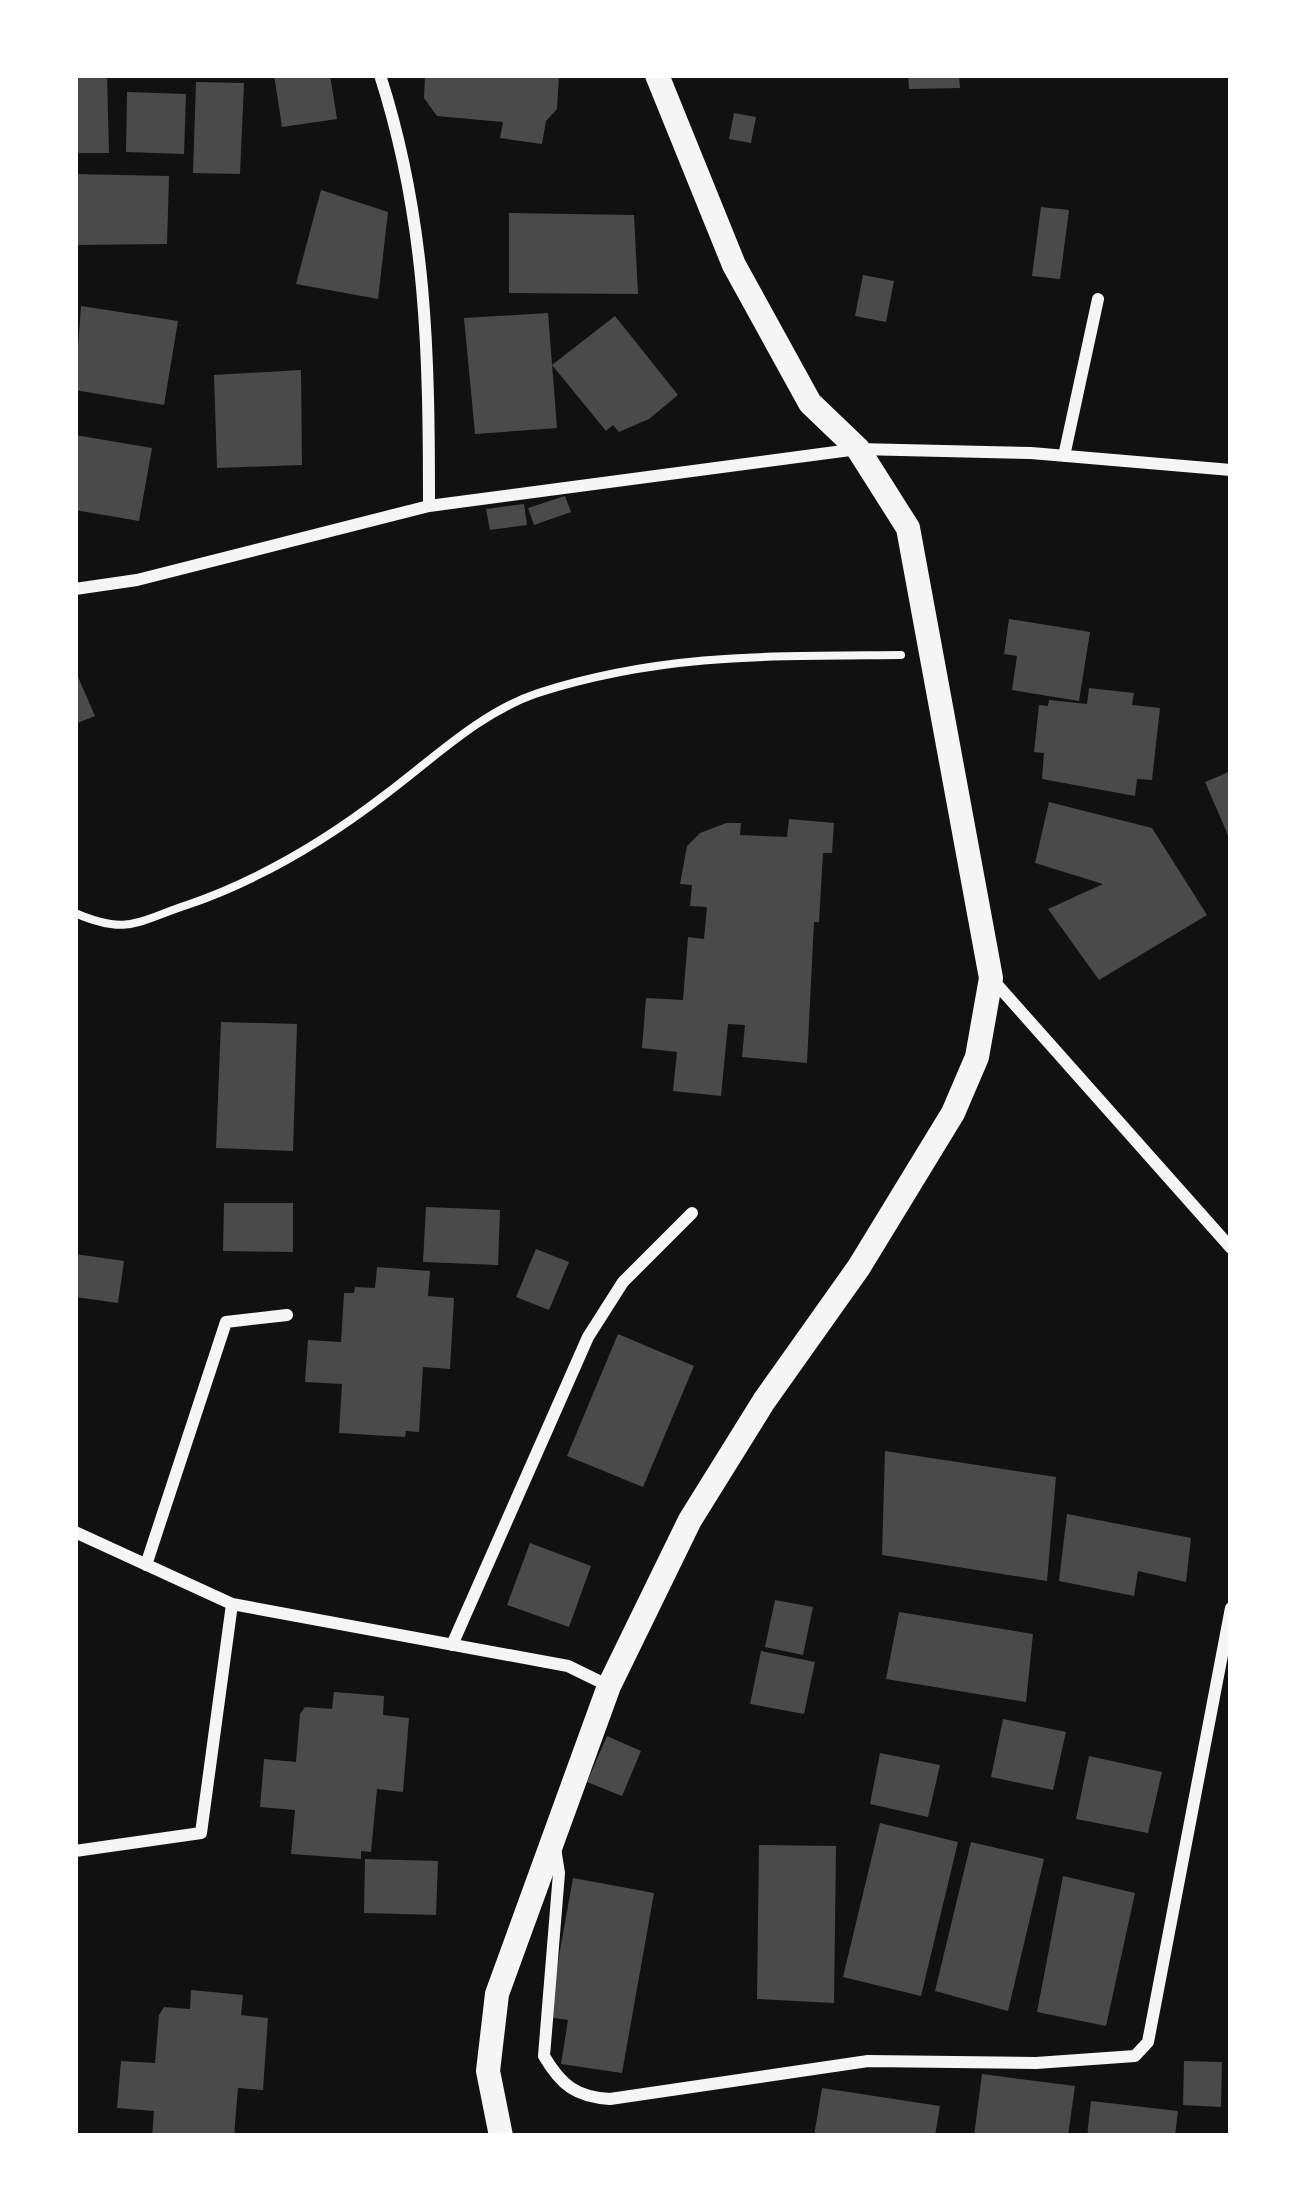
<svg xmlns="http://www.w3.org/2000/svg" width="1306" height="2211" viewBox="0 0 1306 2211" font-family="'IBM Plex Sans',sans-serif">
<rect width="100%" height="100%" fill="#111"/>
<path fill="#4a4a4a" d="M75 75H107L109 153H75Z
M274 75H330L337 119 282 127Z
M425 75H559L557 109 546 121 542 144 500 138 503 122 437 116 424 98Z
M908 75H959L960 88 909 89Z
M196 82 244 83 240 174 193 173Z
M127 92 186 94 184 154 126 152Z
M734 113 756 117 751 143 729 139Z
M75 174 169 176 167 244 75 245Z
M321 190 388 212 378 299 296 284Z
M1041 207 1069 210 1060 279 1032 276Z
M509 213 634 215 638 294 509 293Z
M863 275 894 281 886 322 855 316Z
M81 306 178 321 164 405 75 390Z
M548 313 557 428 475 434 464 318Z
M615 316 678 395 649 419 619 432 613 425 606 431 552 365Z
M301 370 302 465 217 468 214 375Z
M75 435 152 448 139 521 75 510Z
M565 496 571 512 534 525 528 508Z
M524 504 527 525 490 530 486 509Z
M1009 619 1090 632 1079 701 1012 690 1017 656 1004 654Z
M75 670 95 716 75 724Z
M1089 688 1134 693 1132 705 1160 708 1152 780 1137 779 1135 796 1042 779 1044 753 1034 752 1039 705 1048 706 1049 700 1087 704Z
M1231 771V842L1205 782Z
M1049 802 1152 828 1207 915 1099 980 1048 909 1103 884 1035 863Z
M789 819 834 823 832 853H823L819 922H814L807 1063 742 1057 745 1025 728 1024 721 1096 673 1091 677 1052 642 1048 646 998 683 1000 688 937 704 939 707 907 690 906 692 885 680 884 687 846 700 833 726 823H741L740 835 787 837Z
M221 1022 297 1024 293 1151 216 1148Z
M224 1203H293V1252L223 1251Z
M426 1207 500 1210 498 1265 423 1262Z
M536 1249 569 1262 549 1310 516 1297Z
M75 1254 124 1261 118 1303 75 1297Z
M377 1267 430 1271 428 1296 454 1298 450 1369 423 1367 419 1432 406 1431 405 1437 339 1433 342 1384 305 1382 308 1340 341 1342 344 1293H354L355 1287 375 1288Z
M618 1334 694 1366 643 1487 567 1456Z
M885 1451 1056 1477 1047 1581 882 1555Z
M1067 1514 1191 1538 1186 1582 1138 1571 1134 1596 1059 1581Z
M530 1543 591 1566 569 1627 507 1605Z
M775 1600 813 1607 803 1655 765 1647Z
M899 1612 1033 1634 1026 1702 886 1679Z
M761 1651 815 1662 804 1714 750 1704Z
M334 1692 384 1696 383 1715 409 1718 403 1792 377 1789 371 1852 361 1851V1859L291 1854 295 1810 260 1807 264 1759 296 1762 300 1714 305 1707 332 1709Z
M1003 1719 1066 1732 1053 1790 991 1777Z
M607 1736 641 1751 622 1796 587 1782Z
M880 1753 940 1765 928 1817 870 1804Z
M1089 1756 1162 1772 1148 1833 1076 1819Z
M880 1823 958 1842 921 1996 843 1977Z
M971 1842 1044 1859 1008 2011 935 1991Z
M759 1845 836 1846 834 2003 757 1999Z
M365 1859 438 1861 436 1915 364 1913Z
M1063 1876 1135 1893 1106 2026 1037 2012Z
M573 1878 654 1893 622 2073 561 2064 568 2020 548 2017Z
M191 1990 243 1995 241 2015 268 2018 263 2090 238 2088 234 2136H152L154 2111 117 2108 121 2061 155 2063 159 2015 164 2007 190 2009Z
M1184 2061 1222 2062 1221 2107 1183 2105Z
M982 2074 1075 2086 1068 2136H974Z
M822 2088 940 2106 935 2136H814Z
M1091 2101 1178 2111 1175 2136H1087Z"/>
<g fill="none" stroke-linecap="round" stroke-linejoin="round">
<path stroke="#f5f5f5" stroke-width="8" d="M75 913C128 936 138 921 187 905 260 880 325 841 386 794 434 758 481 712 538 693 663 653 773 656 901 655"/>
<path stroke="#f5f5f5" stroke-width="12" d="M380 75C427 221 429 355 429 506
M1064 456 1098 299
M75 589 137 580 429 506 858 449 1031 453 1231 470
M992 979 1231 1248
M75 1532 232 1604 568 1666 609 1686
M146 1565 226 1322 287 1315
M452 1645 588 1337 623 1282 692 1213
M555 1848 559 1873 544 2056C561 2085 576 2097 610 2099L868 2061 1036 2063 1135 2056 1148 2042 1231 1608
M75 1851 201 1833 232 1604"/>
<path stroke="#f5f5f5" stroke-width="24" d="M501 2136 488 2071 497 1994 609 1686 690 1520 764 1401 859 1267 953 1113 977 1057 991 978 908 528 858 449 810 403 734 265 657 75"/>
</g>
<rect width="1306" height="2211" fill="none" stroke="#ffffff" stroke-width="156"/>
</svg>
